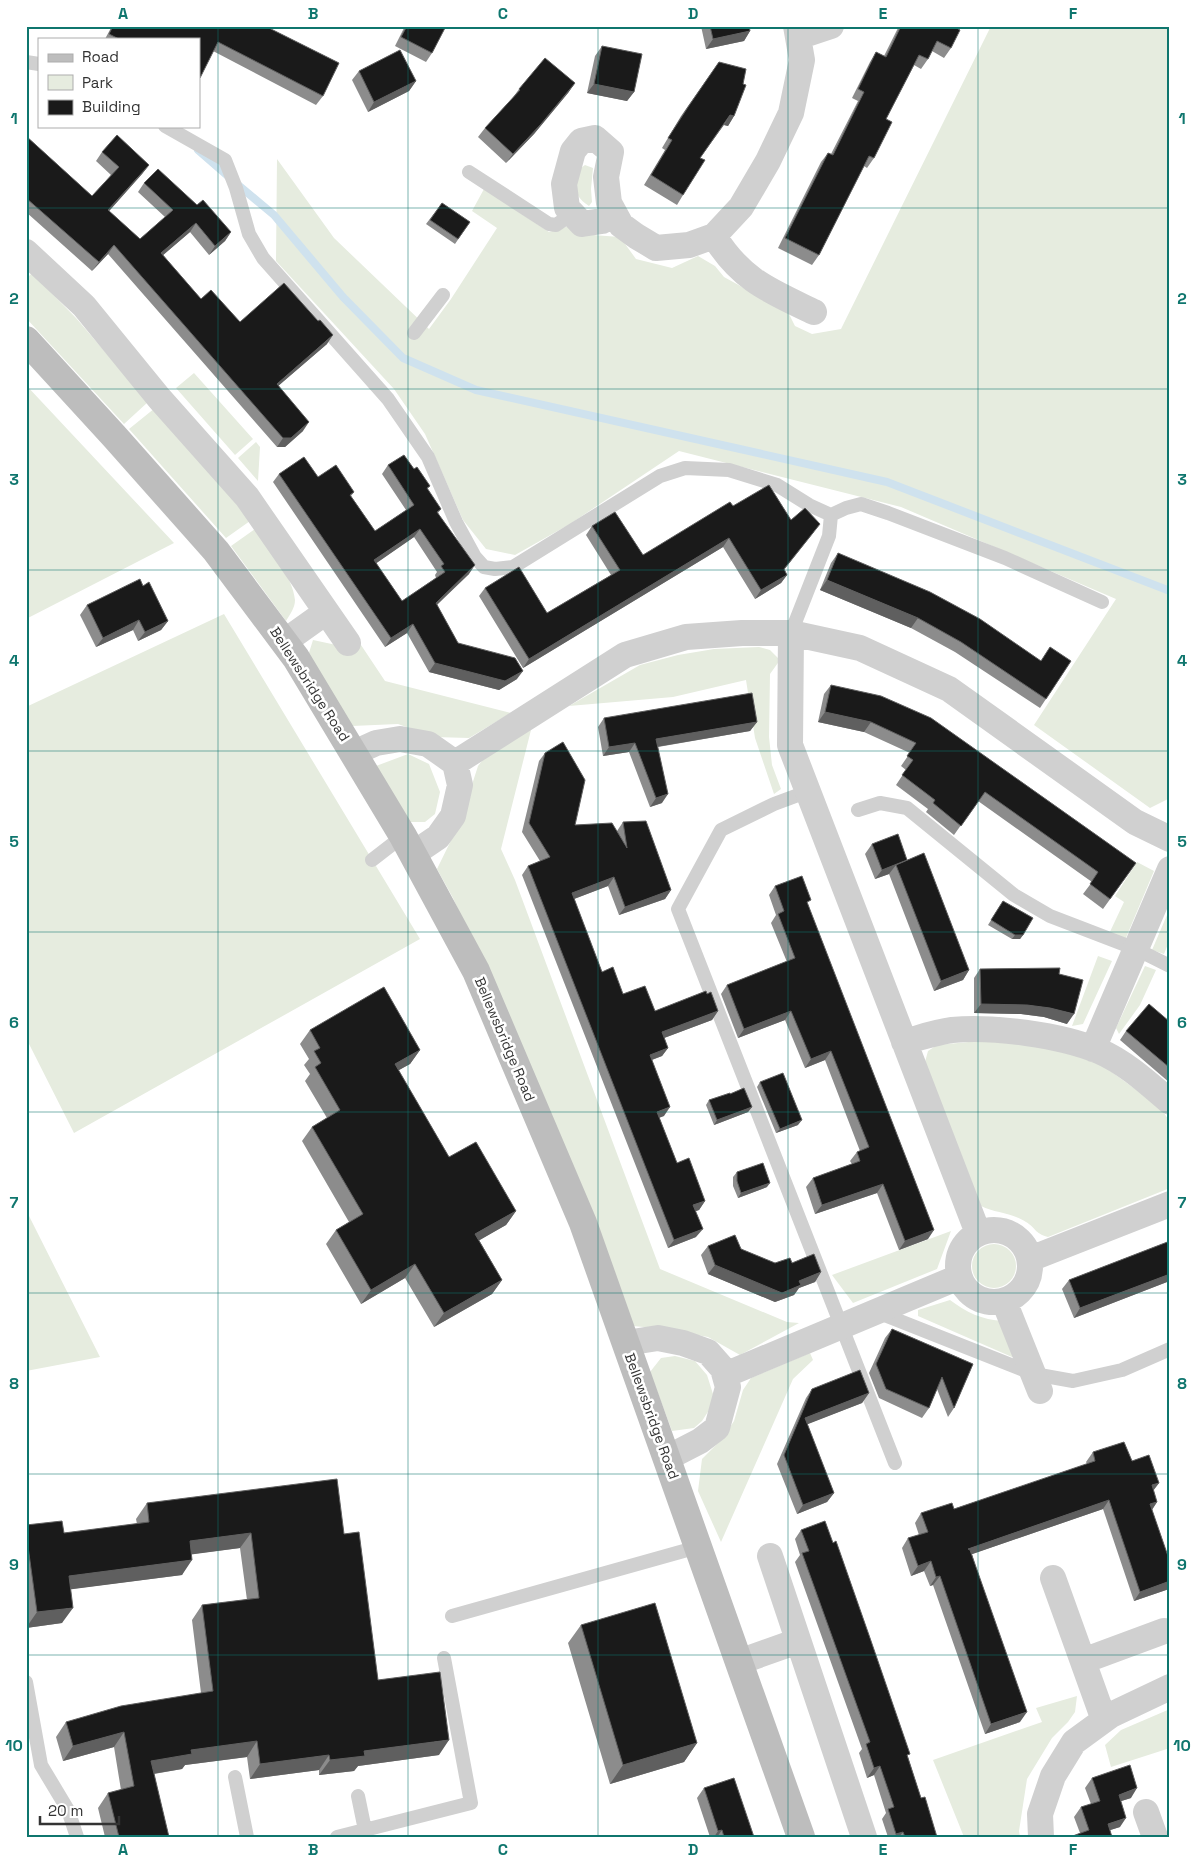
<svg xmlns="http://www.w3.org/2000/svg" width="1196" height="1863" viewBox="0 0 1196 1863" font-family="'Space Grotesk',sans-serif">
<rect width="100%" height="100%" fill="#fff"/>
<path fill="#e6ecdf" d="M991 26H1170V798L1150 808 1034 725 1116 599 901 507 679 451 570 524 515 555 486 549 463 520 425 434 394 389 276 261 277 159 334 238 429 329 451 299 497 228 472 211 484 189 549 232 569 226 593 235 620 237 636 259 672 268 698 256 715 266 724 277 788 312 795 326 812 334 841 329Z
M585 165 593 168 591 189 592 202 589 206C573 196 575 187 578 170Z
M32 273 76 318 148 402 124 424 26 318V279Z
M194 373 253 439 235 455 176 388Z
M26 385 174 543 26 619Z
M155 408 208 469 250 521 226 538 129 429Z
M256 442 260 447 258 481 238 458Z
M255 529C268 548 293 576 295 600 295 608 290 614 286 621L231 546Z
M224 614 420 939 74 1133 26 1038V707Z
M357 639 385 681 511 713 469 738 434 737 398 724 352 726 308 656 313 640 341 646Z
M759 647 770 650 780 660 770 674 769 737 772 765 781 789 774 794 755 738 746 680 673 697 569 706 640 665 678 655 714 649Z
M531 730 501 849 515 880 660 1269 787 1322 799 1323 740 1355 708 1337 665 1329 633 1326 591 1213 453 898 437 869 460 822 478 766 490 750Z
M408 754 429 764 440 792 435 814 425 822H409L376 766Z
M1137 862 1154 871 1125 940 1108 936 1124 902 1115 896Z
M1170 908V939L1164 954 1152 950Z
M1098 956 1112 961 1083 1024 1072 1026Z
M1145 966 1156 970 1140 1005 1119 1034 1116 1028Z
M990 1040 1054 1048 1102 1065 1160 1107 1170 1122V1188L1048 1237C1034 1233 1036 1228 1026 1222 1013 1213 995 1213 981 1206L925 1062 928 1051 937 1045Z
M26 1210 100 1357 26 1371Z
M951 1231 937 1269 853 1303 832 1275Z
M972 1266a22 22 0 1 1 44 0a22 22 0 1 1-44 0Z
M950 1300C966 1312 982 1320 1003 1321L1017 1355 1012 1357 918 1316V1310Z
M810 1353 813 1360 793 1379 721 1542 698 1491 702 1459 723 1438 734 1421 743 1390 751 1378Z
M675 1356 695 1361 707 1375 713 1394 711 1407 702 1421 694 1428 672 1431 650 1372 661 1358Z
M1077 1696 1075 1712 1068 1722 1052 1738 1027 1779 1019 1831 1020 1837H964L933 1760 1042 1722 1036 1708Z
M1170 1709V1748L1111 1767 1105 1745 1121 1730Z"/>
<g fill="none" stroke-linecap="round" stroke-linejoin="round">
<path stroke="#cfe2ee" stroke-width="8" d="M198 150 229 177
M237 184 274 215 343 297 403 358 476 390 887 482 1170 591"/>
<path stroke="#d0d0d0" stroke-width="14" d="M26 62 39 64
M165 126 225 160 236 188 249 234 263 258 388 399 428 457 456 522 475 557 484 567 495 569 513 567 660 476 685 468 729 470 777 485 809 505 831 515
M469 172 549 224 556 225 572 214
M414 333 443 295
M791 633 829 536 831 515 846 508 861 504 888 513 1005 558 1102 602
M809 791 774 804 721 830 678 909 895 1463
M858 810 880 803 907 808 1014 895 1050 916 1136 949 1170 966
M372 860 403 836
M877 1312 1034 1374 1073 1381 1122 1370 1170 1349
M452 1616 698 1547
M26 1682 41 1765 68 1810 77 1837
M235 1777 247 1837
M358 1796 365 1830
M337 1837 471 1803 444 1658"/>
<path stroke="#d0d0d0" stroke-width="26" d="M798 37 831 26
M615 214 602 221 582 224 567 208 564 184 573 151 581 141 595 138 611 152 606 177 609 203 621 225 636 236 656 248 689 245 714 236 741 207 768 161 791 113 802 60 796 26
M714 236C741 280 770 291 814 312
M26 252 84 306 159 398 247 497 348 643
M791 633 790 745 978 1233
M284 642 326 612
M354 753 376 743 400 739 428 744 455 763 460 785 453 816 438 837 413 854
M455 763 625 655 686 637 742 633H791L860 648 949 689 1135 822 1170 839
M904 1042C919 1038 936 1032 952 1030 993 1026 1061 1035 1099 1051 1125 1062 1149 1084 1170 1102
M1093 1049 1170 869
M958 1266a36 36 0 1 1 72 0a36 36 0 1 1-72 0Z
M1030 1259 1170 1204
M1004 1301 1040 1391
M626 1343 658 1338 683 1343 708 1352 723 1369 728 1387 717 1428 700 1441 667 1458
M725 1375 959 1277
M770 1556 864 1837
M1053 1578 1104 1720
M1083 1661 1164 1631
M739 1662 798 1641
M1146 1812 1155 1837
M1041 1837 1040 1814 1053 1776 1074 1742 1111 1715 1170 1687"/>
<path stroke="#bdbdbd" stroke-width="28" d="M26 340 114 436 216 551 296 658 403 836 476 971 583 1223 801 1837"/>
</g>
<path fill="#8c8c8c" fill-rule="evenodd" d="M112 26H265L323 96 316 105 213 51 199 79V39H105Z
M405 26H446L432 53 426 62 395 46Z
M701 26H749L750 31 744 41 706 49Z
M899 26H953L951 48 944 58 932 51 928 59 921 69 914 65 886 119 874 158 867 168 864 166 819 255 812 265 778 248 821 162 828 153 831 154 858 101 852 98 870 62 876 52 884 56Z
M602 46 634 92 627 101 587 93 595 56Z
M719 62 734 116 728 126 724 125 700 158 683 195 677 205 644 185 665 150 662 148 681 116Z
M359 71 416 81 409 91 368 112 352 80Z
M575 83 568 93 534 134 506 163 478 137 485 128 512 99 519 89Z
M26 136 92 196 111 175 96 161 102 152 149 165 142 174 109 211 140 239 165 217 138 192 144 183 197 205 231 232 225 241 209 255 190 232 163 255 201 299 240 322 327 344 278 386 303 431 285 447H277L108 254 92 271 26 212Z
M442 203 470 222 455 244 426 224Z
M388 465 414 469 430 486 427 489 441 509 438 513 469 574 437 605 458 643 517 679 499 690 429 672 407 633 385 647 273 482 279 474 318 477 354 492 351 496 375 531 406 510 382 474ZM414 537 437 572 435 575 436 578 402 601 376 563Z
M733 506 791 520 814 532 784 570 787 575 781 583 755 599 723 547 523 668 479 596 485 588 547 613 611 575 586 535 592 526 643 555Z
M838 553 1041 661H1071L1040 708 955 652 911 628 820 590 831 563Z
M143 586 168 621 161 630 138 641 133 630 96 647 80 615 87 605Z
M831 685 1136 863 1103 909 1083 894 1092 882 978 801 954 835 926 812 928 809 896 785 906 770 901 766 910 753 864 732 818 722 824 694Z
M604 718 757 722 750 731 658 747 662 803 650 807 629 752 603 756 598 727Z
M545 753 575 825 617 831 623 822 671 890 665 899 619 915 608 886 574 899 602 972 623 994 655 1011 707 994 718 1011 712 1020 664 1038 668 1048 662 1056 652 1060 664 1116 659 1117 677 1163 705 1201 699 1210 696 1211V1237L668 1248 522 875 528 866 540 861 522 832 539 761Z
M872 844 907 860 969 970 963 980 934 991 889 874 875 879 865 854Z
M775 886 808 906 928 1239 899 1250 877 1193 815 1214 806 1187 813 1178 852 1164 850 1161 857 1152 860 1151 825 1060 805 1068 785 1020 738 1038 721 994 727 985 787 962 771 923 776 915 769 895Z
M1003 901 1023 935 1020 939H1012L988 925Z
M980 969 1059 974 1067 1024 1044 1017 1021 1014 974 1013V978Z
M1170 1022V1083L1120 1040 1126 1031Z
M310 1030 420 1050 410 1064 398 1070 449 1157 516 1211 506 1225 479 1240 502 1280 492 1294 434 1327 405 1278 361 1304 326 1244 336 1230 349 1222 302 1141 312 1127 327 1118 305 1081 310 1074 304 1065 309 1059 300 1044Z
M760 1082 798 1125 776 1133 757 1087Z
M730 1094 752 1107 748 1112 714 1125 706 1105 709 1100Z
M737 1172 767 1187 738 1198 733 1186V1177Z
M1170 1241V1288L1167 1282 1074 1318 1062 1289 1069 1280Z
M708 1246 741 1249 775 1263H792L821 1272 815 1282 799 1288 794 1295 775 1302 708 1274 701 1255Z
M892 1329 973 1364 954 1408 948 1417 937 1389 929 1408 922 1418 879 1398 869 1373 885 1338Z
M812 1389 869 1393 862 1403 807 1424 834 1493 827 1502 797 1514 777 1464 806 1398Z
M1093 1452 1132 1461 1159 1483 1153 1491 1157 1502 1152 1510 1170 1562V1588L1169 1589 1134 1601 1103 1509 972 1554 1020 1722 985 1734 933 1585 930 1586 924 1571 911 1576 902 1548 908 1538 919 1535 915 1523 921 1513 954 1509 1087 1464 1086 1462Z
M147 1503 344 1534 378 1680 439 1755 358 1766 354 1771 319 1775V1770L250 1779 247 1757 185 1765 182 1769 154 1774 169 1837H105L98 1808 108 1793 121 1790 114 1747 63 1761 56 1737 66 1722 201 1693 192 1620 202 1605 247 1600 240 1548 192 1554 182 1575 71 1589 62 1623 26 1628V1525L64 1533 137 1524 136 1519Z
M801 1530 908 1757 921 1798 937 1837H888L882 1819 886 1813 874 1775 867 1778 859 1753 862 1749 795 1562 800 1555 795 1539Z
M581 1625 697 1743 684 1762 610 1784 568 1643Z
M1092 1778 1131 1798 1121 1801 1120 1827 1110 1830 1112 1837H1070L1080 1833 1074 1817 1081 1807 1091 1804 1085 1788Z
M704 1788 754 1837H710L697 1798Z"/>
<path fill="#5f5f5f" d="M750 31 744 41 706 49 713 39Z
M416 81 409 91 368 112 374 102Z
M575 83 568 93 534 134 506 163 513 154Z
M594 84 634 92 627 101 587 93Z
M730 115 734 116 728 126 724 125Z
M149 165 142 174 102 219 108 210Z
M196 223 190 232 155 262 161 253Z
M231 232 225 241 209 255 215 246Z
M114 245 108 254 92 271 99 262Z
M333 335 327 344 270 393 277 384Z
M309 422 303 431 285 447H277L283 438Z
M420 529 414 537 368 569 374 560Z
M729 538 723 547 523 668 529 659Z
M475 565 469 574 430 611 436 603Z
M787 575 781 583 755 599 761 590Z
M827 580 918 618 911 628 820 590Z
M139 620 133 630 96 647 103 638Z
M168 621 161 630 138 641 145 632Z
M413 624 407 633 385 647 391 638Z
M435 663 523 671 517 679 499 690 429 672Z
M825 712 871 722 864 732 818 722Z
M757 722 750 731 650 748 656 739Z
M635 743 629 752 603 756 609 747Z
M668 794 662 803 650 807 656 798Z
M907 860 896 865 889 874 875 879 882 870Z
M614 877 608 886 566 902 572 893Z
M671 890 665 899 619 915 625 907Z
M1015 935H1023L1020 939H1012Z
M969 970 963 980 934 991 941 981Z
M981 1004 1027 1005 1050 1008 1074 1014 1067 1024 1044 1017 1021 1014 974 1013Z
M718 1011 712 1020 656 1041 662 1032Z
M791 1011 785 1020 738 1038 744 1029Z
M668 1048 662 1056 643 1063 650 1055Z
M420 1050 410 1064 385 1078 395 1064Z
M831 1051 825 1060 805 1068 811 1059Z
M670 1107 664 1116 651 1121 657 1112Z
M752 1107 748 1112 714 1125 717 1120Z
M802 1120 798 1125 776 1133 780 1129Z
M770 1183 767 1187 738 1198 741 1193Z
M883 1184 877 1193 815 1214 822 1205Z
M705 1201 699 1210 687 1214 693 1205Z
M516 1211 506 1225 466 1248 475 1234Z
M703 1229 696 1237 668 1248 674 1240Z
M934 1230 928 1239 899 1250 905 1241Z
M415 1264 405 1278 361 1304 371 1290Z
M715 1265 799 1281 821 1272 815 1282 799 1288 794 1295 775 1302 708 1274Z
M1170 1274V1279L1167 1282 1074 1318 1080 1308Z
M502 1280 492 1294 434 1327 444 1313Z
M869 1393 862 1403 798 1428 805 1418Z
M1159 1483 1152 1492V1485Z
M834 1493 827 1502 797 1514 803 1505Z
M1109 1500 1103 1509 961 1558 968 1549Z
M1157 1502 1151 1511 1150 1504Z
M251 1533 240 1548 180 1556 190 1541Z
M192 1560 182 1575 58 1591 69 1576Z
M931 1561 924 1571 911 1576 918 1566Z
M940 1576 933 1585 930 1586 936 1577Z
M1170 1581V1588L1169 1589 1134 1601 1140 1592Z
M73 1608 62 1623 26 1628 37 1612Z
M1027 1712 1020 1722 985 1734 991 1724Z
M124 1732 114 1747 63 1761 73 1746Z
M449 1740 439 1755 358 1766 354 1771 319 1775 330 1760 364 1751Z
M257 1741 247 1757 185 1765 182 1769 140 1776 151 1761 191 1750Z
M697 1743 684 1762 610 1784 623 1765Z
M329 1755 319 1770 250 1779 260 1764Z
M880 1766 874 1775 867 1778 874 1768Z
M1137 1788 1131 1798 1112 1804 1119 1795Z
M1126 1818 1120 1827 1101 1833 1108 1824Z
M722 1830 717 1837H714L718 1831Z
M903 1832 899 1837H894L896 1834Z"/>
<path fill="#1a1a1a" stroke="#5f5f5f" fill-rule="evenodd" d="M113 26H265L339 63 323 96 218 42 200 78 199 77V39H119L109 34Z
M407 26H446L432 53 401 37Z
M710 26H749L750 31 713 39Z
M901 26H953L960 30 951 48 937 41 928 59 919 55 886 119 892 122 874 158 869 156 819 255 785 238 828 153 833 155 864 92 858 89 876 52 886 57Z
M602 46 642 54 634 92 594 84Z
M400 50 416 81 374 102 359 71Z
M545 58 575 83 541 124 513 154 485 128 520 90 519 89Z
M719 62 746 69 743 84 746 85 734 116 730 115 700 158 705 160 683 195 651 175 672 140 668 138 688 107Z
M117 135 149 165 108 210 140 239 173 210 144 183 158 169 197 205 203 200 231 232 215 246 196 223 161 253 201 299 211 290 240 322 284 283 318 321 320 320 333 335 277 384 309 422 291 438H283L114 245 99 262 26 198V136L92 196 119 167 102 152Z
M442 203 470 222 458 239 430 220Z
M404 455 414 469 417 467 430 486 427 488 441 509 437 512 475 565 436 603 458 643 515 658 523 671 505 681 435 663 413 624 391 638 279 474 304 457 318 477 336 465 354 492 350 495 375 531 414 505 388 465ZM420 529 444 564 441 566 445 572 402 601 374 560Z
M769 485 791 520 805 508 820 524 784 569 787 575 761 590 729 538 529 659 485 588 519 567 547 613 620 570 592 526 615 512 643 555 730 502 733 506Z
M838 553 930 592 980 619 1041 661 1050 647 1071 661 1046 699 961 642 918 618 827 580Z
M140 579 143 586 149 582 168 621 145 632 139 620 103 638 87 605Z
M831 685 881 696 931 718 1136 863 1110 899 1090 884 1098 872 985 792 961 826 933 803 935 800 902 775 913 760 907 756 916 743 871 722 825 712Z
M752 693 757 722 656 739 668 794 656 798 635 743 609 747 604 718Z
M563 742 585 780 575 825 612 823 627 848 623 822 646 821 671 890 625 907 614 877 572 893 602 972 613 967 623 994 645 986 655 1011 706 991 707 994 711 992 718 1011 662 1032 668 1048 650 1055 670 1107 657 1112 677 1163 689 1158 705 1201 693 1205 703 1229 674 1240 528 866 550 857 529 823 545 753Z
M898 834 907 860 882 870 872 844Z
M924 853 969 970 941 981 896 865Z
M802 876 811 900 807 902 934 1230 905 1241 883 1184 822 1205 813 1178 860 1161 857 1152 869 1147 831 1051 811 1059 791 1011 744 1029 727 985 795 958 778 914 784 911 775 886Z
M1003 901 1033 918 1023 935H1015L991 920Z
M1060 968 1059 974 1083 980 1074 1014 1050 1008 1027 1005 981 1004 980 969Z
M384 987 420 1050 395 1064 449 1157 476 1142 516 1211 475 1234 502 1280 444 1313 415 1264 371 1290 336 1230 363 1214 312 1127 340 1110 315 1067 321 1063 314 1051 320 1048 310 1030Z
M1149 1004 1170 1022V1068L1126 1031Z
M783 1073 802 1120 780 1129 760 1082Z
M744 1088 752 1107 717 1120 709 1100 730 1093V1094Z
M763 1163 770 1183 741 1193 737 1181V1172Z
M735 1235 741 1249 775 1263 790 1258 792 1263 814 1254 821 1272 799 1281 801 1285 782 1293 715 1265 708 1246Z
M1170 1241V1274L1080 1308 1069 1280Z
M892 1329 973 1364 954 1408 942 1377 929 1408 886 1389 876 1364Z
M860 1370 869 1393 805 1418 834 1493 803 1505 784 1455 812 1389Z
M1124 1442 1132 1461 1149 1455 1159 1483 1152 1485 1157 1502 1150 1504 1170 1562V1581L1140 1592 1109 1500 968 1549 970 1550 1027 1712 991 1724 940 1576 936 1577 931 1561 918 1566 908 1538 928 1532 921 1513 952 1503 954 1509 1095 1461 1093 1452Z
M337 1479 344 1534 359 1532 378 1680 440 1672 449 1740 364 1751 365 1756 330 1760 329 1755 260 1764 257 1741 191 1750 192 1754 151 1761 169 1837H119L108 1793 134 1786 124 1732 73 1746 66 1722 121 1706 213 1691 202 1605 259 1598 251 1533 190 1541 192 1560 69 1576 73 1608 37 1612 26 1532V1525L62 1521 64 1533 149 1522 147 1503Z
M825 1521 833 1543 836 1541 870 1638 910 1754 907 1755 921 1798 925 1797 937 1837H905L903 1832 896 1834 888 1809 894 1807 880 1766 874 1768 866 1744 870 1742 802 1553 809 1551 801 1530Z
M655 1603 697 1743 623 1765 581 1625Z
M1130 1765 1137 1788 1119 1795 1126 1818 1108 1824 1112 1837H1070L1089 1830 1081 1807 1100 1801 1092 1778Z
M734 1778 754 1837H724L722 1830 718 1831 704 1788Z"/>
<path fill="none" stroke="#0f766e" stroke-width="1" stroke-opacity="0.55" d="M218 26V1837M408 26V1837M598 26V1837M788 26V1837M978 26V1837M26 208H1170M26 389H1170M26 570H1170M26 751H1170M26 932H1170M26 1112H1170M26 1293H1170M26 1474H1170M26 1655H1170"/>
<g text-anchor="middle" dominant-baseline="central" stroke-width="5" stroke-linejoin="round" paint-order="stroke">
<g font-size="14" fill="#333" stroke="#fff">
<text transform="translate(310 684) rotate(57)">Bellewsbridge Road</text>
<text transform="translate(505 1039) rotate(67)">Bellewsbridge Road</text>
<text transform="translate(652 1416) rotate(70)">Bellewsbridge Road</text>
</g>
</g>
<rect width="1196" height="1863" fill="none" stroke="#ffffff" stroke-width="55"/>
<rect x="38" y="38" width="162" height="90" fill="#ffffff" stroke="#adadad"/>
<rect x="48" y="54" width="25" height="8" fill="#bdbdbd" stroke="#adadad"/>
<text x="82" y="62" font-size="15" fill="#333333">Road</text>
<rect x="48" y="75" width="25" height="15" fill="#e6ecdf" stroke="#adadad"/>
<text x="82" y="88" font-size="15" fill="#333333">Park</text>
<rect x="48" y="100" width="25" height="15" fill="#1a1a1a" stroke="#adadad"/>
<text x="82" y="112" font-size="15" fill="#333333">Building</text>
<path d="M40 1816v8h79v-8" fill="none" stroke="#333333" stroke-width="2.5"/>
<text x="48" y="1816" font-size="15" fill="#333333" stroke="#ffffff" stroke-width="4" paint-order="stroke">20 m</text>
<rect x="28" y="28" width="1140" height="1808" fill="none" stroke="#0f766e" stroke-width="2"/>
<g font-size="16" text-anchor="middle" font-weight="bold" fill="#0f766e">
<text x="123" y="19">A</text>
<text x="313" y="19">B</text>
<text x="503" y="19">C</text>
<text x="693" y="19">D</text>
<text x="883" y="19">E</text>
<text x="1073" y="19">F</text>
<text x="14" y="124">1</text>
<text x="1182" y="124">1</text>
<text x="14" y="304">2</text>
<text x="1182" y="304">2</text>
<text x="14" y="485">3</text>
<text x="1182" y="485">3</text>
<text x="14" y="666">4</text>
<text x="1182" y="666">4</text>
<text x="14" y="847">5</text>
<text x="1182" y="847">5</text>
<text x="14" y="1028">6</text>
<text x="1182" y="1028">6</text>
<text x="14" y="1208">7</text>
<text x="1182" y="1208">7</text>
<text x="14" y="1389">8</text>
<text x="1182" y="1389">8</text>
<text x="14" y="1570">9</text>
<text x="1182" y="1570">9</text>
<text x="14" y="1751">10</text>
<text x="1182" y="1751">10</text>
<text x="123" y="1855">A</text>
<text x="313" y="1855">B</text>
<text x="503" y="1855">C</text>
<text x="693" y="1855">D</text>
<text x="883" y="1855">E</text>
<text x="1073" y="1855">F</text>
</g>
</svg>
